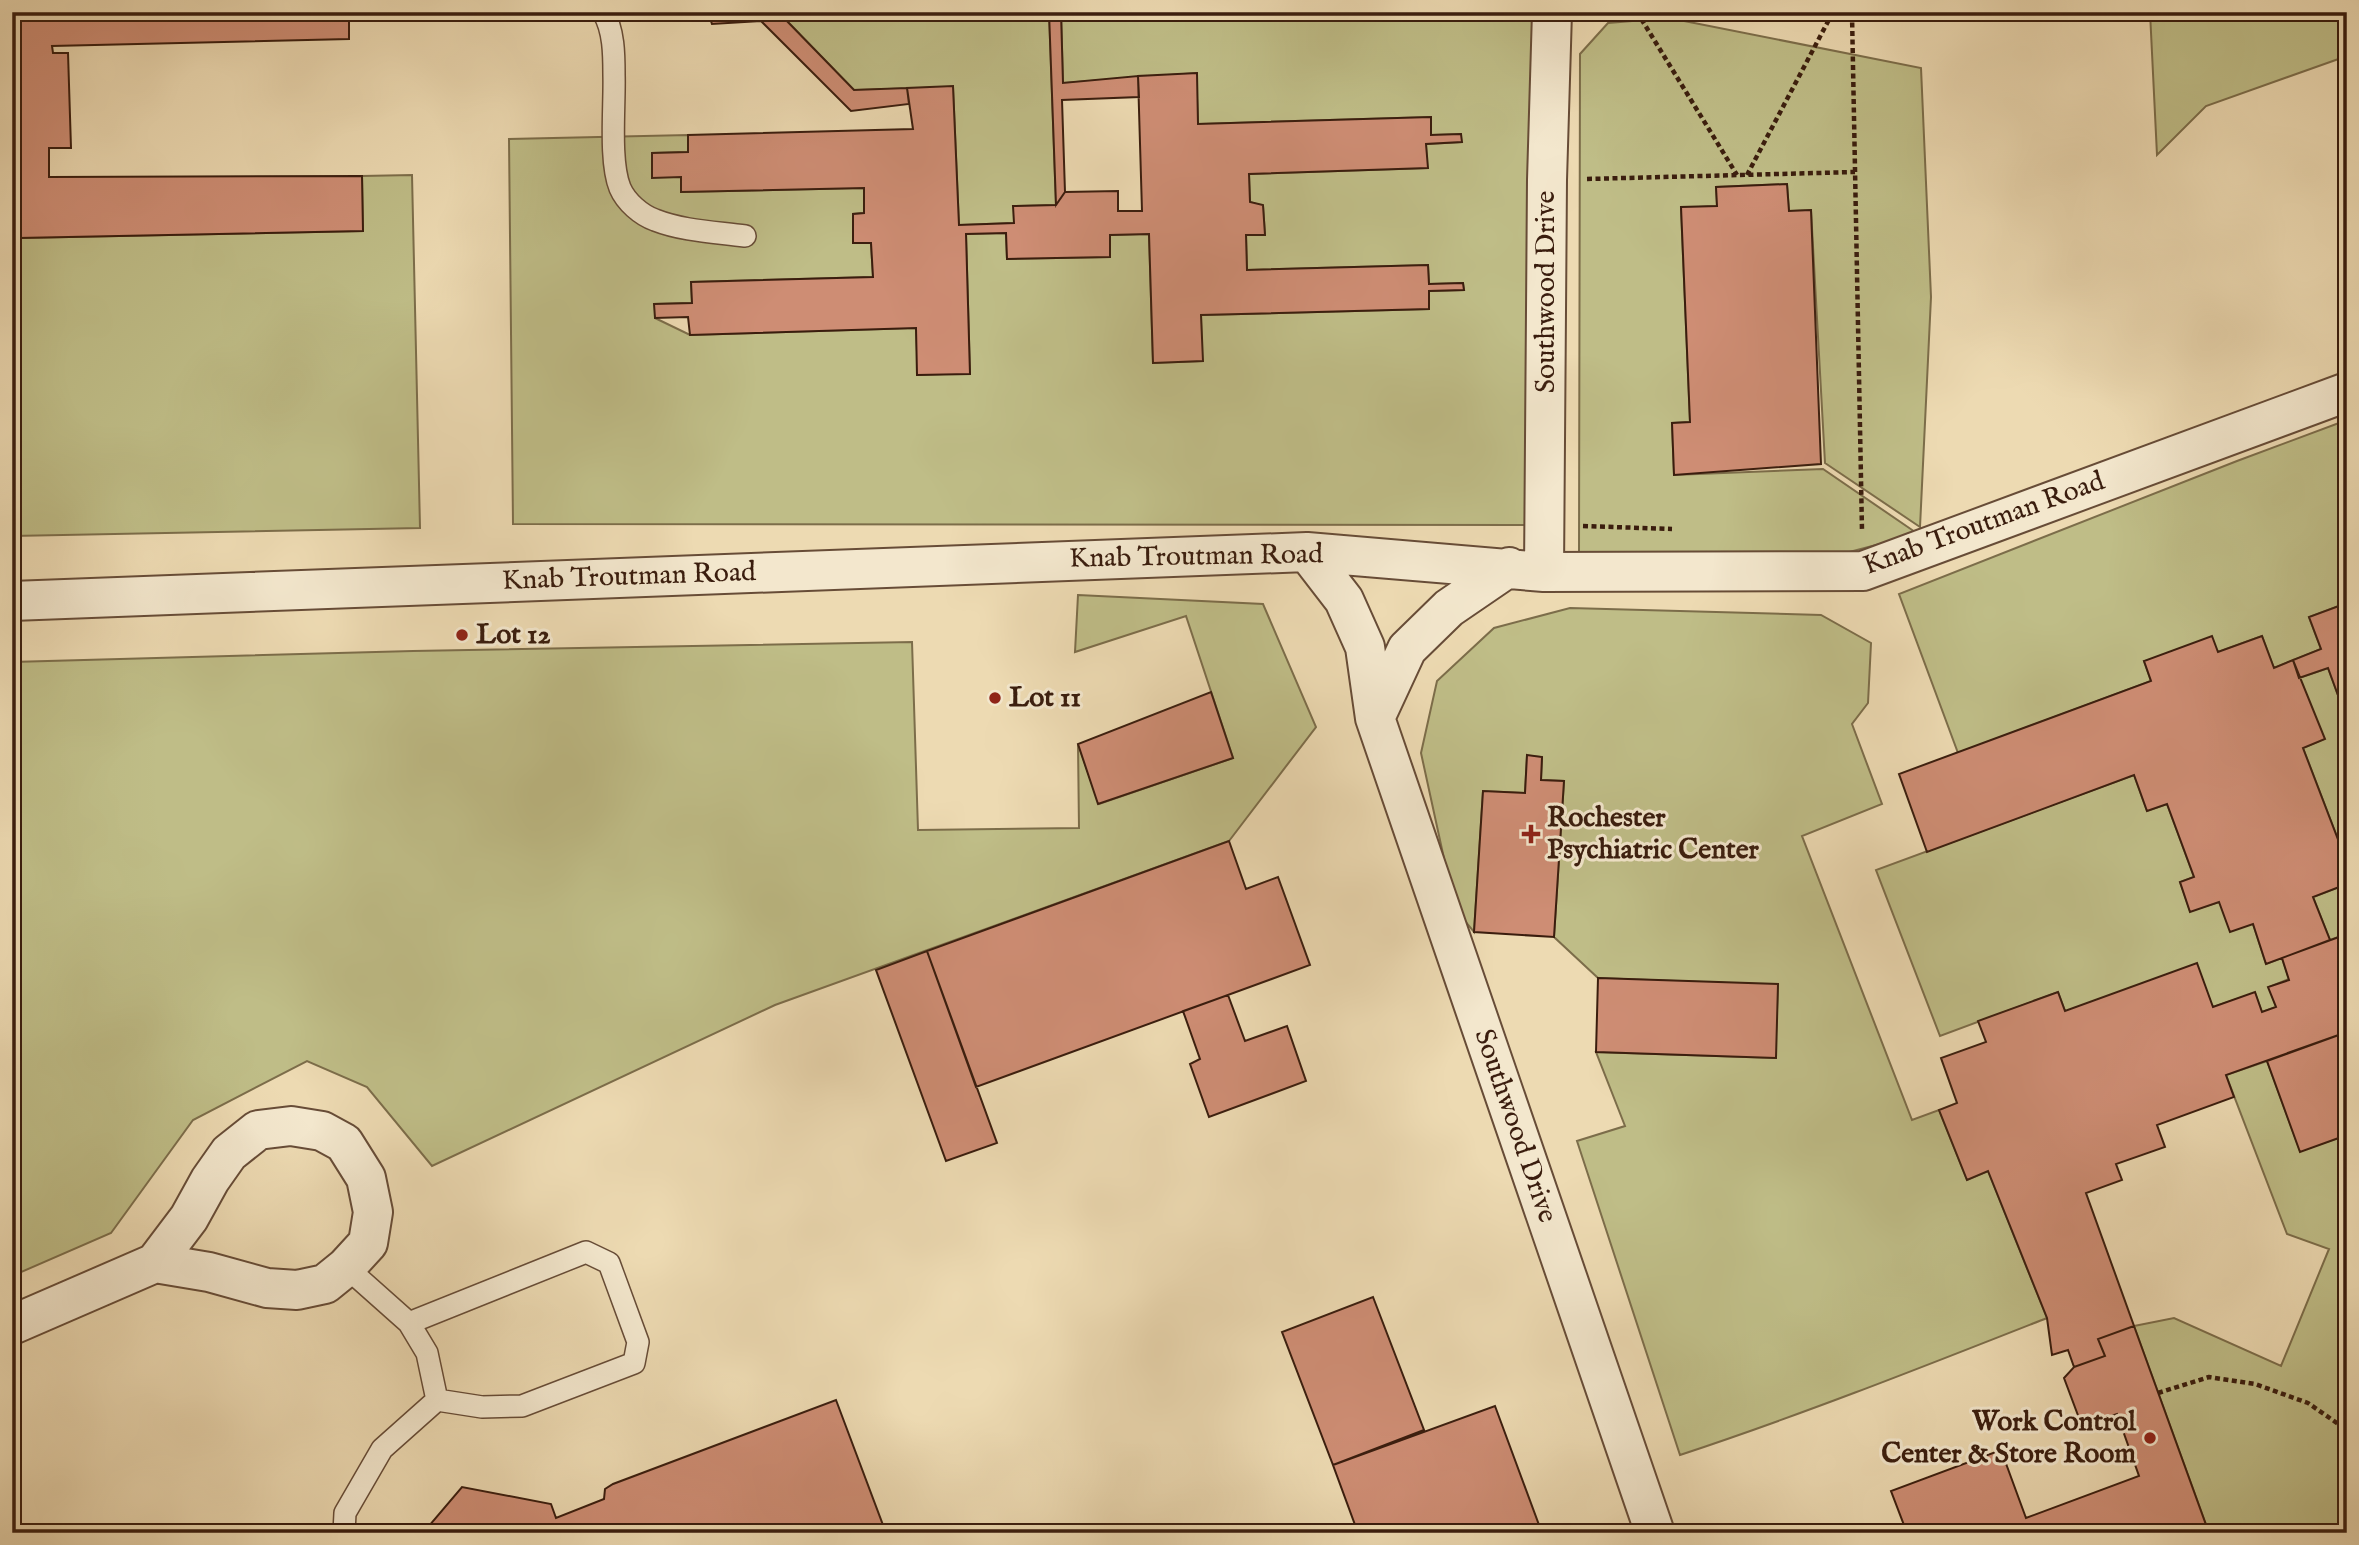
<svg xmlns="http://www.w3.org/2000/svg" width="2359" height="1545" viewBox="0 0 2359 1545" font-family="'IM FELL English',serif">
<rect width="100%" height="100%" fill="#eddab2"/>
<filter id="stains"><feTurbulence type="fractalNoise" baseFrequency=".00286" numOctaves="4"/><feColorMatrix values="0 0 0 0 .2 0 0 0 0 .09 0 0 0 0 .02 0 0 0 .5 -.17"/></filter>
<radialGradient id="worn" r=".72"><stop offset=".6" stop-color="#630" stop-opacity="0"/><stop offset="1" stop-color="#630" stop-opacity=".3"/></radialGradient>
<path fill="#bfbd87" stroke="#7c6d4a" stroke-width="2" d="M783 12H1049L1056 205 1014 206V223L959 225 953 87 854 90 783 17Z
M1061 12H1539L1544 525 513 524 509 139 688 135V152L652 153V177H681V192L864 188V213L853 214V243H871L873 277 691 282 692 303 655 304V318L690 335 916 328 918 375 970 373 966 234 1006 233 1007 259 1109 257 1110 235 1149 234 1153 363 1202 361 1201 315 1429 309V291L1464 290 1463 283 1429 284 1428 265 1247 270 1246 235 1265 234 1263 206 1250 202 1249 174 1427 168 1426 144 1461 142V134L1431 135 1430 117 1198 124 1196 73 1063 83Z
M2150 12H2347V56L2206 106 2157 155Z
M1669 18 1921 68 1931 297 1920 527 1825 463 1811 210 1789 211 1787 184 1716 187 1717 206 1681 208 1690 422 1672 423 1674 475 1823 469 1918 534 1838 555 1579 554 1580 54 1608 23Z
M412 175 420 528 12 536V329H21L19 238 363 231 362 176Z
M2347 420V603L2309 617 2321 649 2274 668 2262 636 2218 652 2144 661 2151 681 1958 753 1899 594 2237 461Z
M1078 595 1263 604 1316 727 1229 841 775 1005 432 1166 367 1087 307 1061 193 1120 111 1233 12 1276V662L413 651 912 642 918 830 1079 828 1078 744 1099 804 1233 758 1186 616 1075 652Z
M1570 608 1821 615 1871 643 1868 703 1852 724 1882 804 1802 836 1912 1120 1939 1110 1967 1180 1988 1171 2047 1318C1925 1366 1804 1414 1680 1455L1577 1141 1625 1126 1596 1052 1775 1058 1778 985 1598 978 1554 937 1564 781 1541 780 1542 757 1527 756 1525 793 1483 791 1474 932 1455 909 1421 753 1437 681 1494 628Z
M2328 668 2339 698 2347 695V863L2303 748 2324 739 2299 678Z
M2134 775 2147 811 2167 804 2194 877 2180 882 2190 911 2219 902 2253 924 2266 964 2282 958 2289 979 2269 987 2276 1007 2262 1012 2255 993 2213 1007 2065 1011 2058 992 1940 1036 1876 870Z
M2347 884V934L2330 940 2313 897Z
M2267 1061 2300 1151 2347 1135V1533H2209L2134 1326 2174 1318 2281 1366 2329 1249 2287 1234 2226 1075Z"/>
<path fill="#ce8d74" stroke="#3a1d0e" stroke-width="2" d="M12 12H349V39L52 46 53 53H68L71 148H49V177L362 176 363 231 19 238 21 329H12Z
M708 12H783V17L854 90 907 88 909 104 851 111 761 21 712 24Z
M1049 12H1061L1063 83 1138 76 1139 97 1062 100 1065 192 1056 205Z
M1197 73 1198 124 1431 117V135L1461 134 1462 142 1426 144 1428 168 1249 174 1250 202 1263 205 1265 235H1246L1247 270 1428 265 1429 284 1463 283 1464 290 1429 291V309L1201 315 1203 361 1153 363 1149 234 1110 235V257L1007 259 1006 233 966 234 970 374 917 375 916 328 690 335 688 317 655 318 654 304 692 303 691 282 873 277 871 243H853V214L864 213V188L681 192V177L652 178V153L688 152V135L913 129 907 88 953 86 959 225 1014 223 1013 206 1056 205 1065 192 1118 191V211H1142L1138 76Z
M1787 184 1789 211 1811 210 1821 464 1674 475 1672 423 1690 422 1681 207 1717 206 1716 187Z
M2347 603V695L2339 698 2328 668 2299 678 2293 660 2321 649 2309 617Z
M2212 636 2218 652 2262 636 2274 668 2293 660 2325 739 2303 748 2347 863V884L2313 897 2330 940 2266 964 2253 924 2230 932 2219 902 2190 912 2180 882 2194 877 2167 804 2147 811 2134 775 1927 852 1899 774 2151 681 2144 661Z
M1211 692 1233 758 1098 804 1078 744Z
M1527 755 1542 757 1541 780 1564 781 1554 937 1474 932 1483 791 1525 793Z
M1229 841 1246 889 1278 877 1310 965 976 1087 927 951Z
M2347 934V1032L2226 1075 2234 1097 2157 1125 2165 1147 2116 1164 2122 1180 2086 1193 2134 1326 2098 1339 2105 1356 2074 1367 2068 1350 2052 1355 2047 1318 1988 1171 1967 1180 1939 1110 1957 1103 1941 1058 1986 1042 1978 1021 2058 992 2065 1011 2197 963 2213 1007 2255 992 2262 1012 2276 1007 2268 987 2289 980 2282 958Z
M927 951 997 1143 946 1161 876 970Z
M1598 978 1778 984 1776 1058 1596 1052Z
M1228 995 1245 1041 1287 1026 1306 1081 1209 1117 1190 1064 1200 1059 1183 1011Z
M2347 1032V1135L2300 1152 2267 1061Z
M1373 1297 1424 1430 1333 1465 1282 1332Z
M2134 1326 2209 1533H1907L1891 1491 2001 1450 2026 1518 2139 1476 2117 1414 2082 1426 2064 1378 2074 1367 2105 1356 2098 1339Z
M836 1400 886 1533H423L462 1487 551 1504 556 1518 604 1499 605 1489 613 1484Z
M1495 1406 1542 1533H1358L1333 1465Z"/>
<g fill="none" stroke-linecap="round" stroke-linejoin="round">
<g stroke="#674c37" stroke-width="24">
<path id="lane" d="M603 12C614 30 614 55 614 75 615 105 609 161 620 188 626 202 641 215 655 220 683 231 715 232 745 236
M346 1267 409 1323 427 1353 437 1400
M344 1533 345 1513 382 1449 437 1400 482 1407 522 1406 634 1363 638 1342 609 1263 586 1252 409 1323"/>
</g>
<g stroke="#674c37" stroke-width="42">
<path id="street" d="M1307 552 1344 600 1365 647 1375 718 1655 1533
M1544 572 1547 180 1552 12
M12 601 1307 552 1544 572 1863 571 2347 392
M1375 718 1407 649 1449 608 1509 567
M12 1325 155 1263 189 1218 210 1180 229 1153 258 1130 291 1126 322 1131 344 1143 366 1178 373 1212 368 1243 346 1267 325 1284 297 1290 267 1288 209 1272 155 1263"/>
</g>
<path stroke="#3a1d0e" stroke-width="4.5" stroke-dasharray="5 3.5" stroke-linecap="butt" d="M1637 12 1737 175
M1852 14 1862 531
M1747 175 1833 12
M1587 179 1855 172
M1583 526 1672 529
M2158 1393 2209 1377 2255 1384 2308 1403 2347 1430"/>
<use href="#lane" stroke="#f3e7cd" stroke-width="21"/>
<use href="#street" stroke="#f3e7cd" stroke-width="38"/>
</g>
<g fill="#8f2418" stroke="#f3e7cd" stroke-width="2.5">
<circle cx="462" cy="635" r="7"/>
<circle cx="995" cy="698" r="7"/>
<path d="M1527.5 823.5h7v7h7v7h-7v7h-7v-7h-7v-7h7z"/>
<circle cx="2150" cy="1438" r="7"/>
</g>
<g text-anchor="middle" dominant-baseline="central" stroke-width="6" stroke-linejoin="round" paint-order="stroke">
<g font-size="28" fill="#3a1d0e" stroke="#f3e7cd">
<text transform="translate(1546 292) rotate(-90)">Southwood Drive</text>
<text transform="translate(1984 524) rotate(-20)">Knab Troutman Road</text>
<text transform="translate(1196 557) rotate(-1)">Knab Troutman Road</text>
<text transform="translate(629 577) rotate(-2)">Knab Troutman Road</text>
<text transform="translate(1515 1126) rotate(71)">Southwood Drive</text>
</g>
<g font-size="28" font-weight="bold" fill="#3a1d0e" stroke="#f3e7cd" text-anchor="start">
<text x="476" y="635">Lot 12</text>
<text x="1009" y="698">Lot 11</text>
<text x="1547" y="818">Rochester<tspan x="1547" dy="32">Psychiatric Center</tspan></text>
<text x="2136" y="1422" text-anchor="end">Work Control<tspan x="2136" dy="32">Center &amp; Store Room</tspan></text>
</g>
</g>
<rect width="2359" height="1545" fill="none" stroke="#eddab2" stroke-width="42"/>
<rect x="14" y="14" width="2331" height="1517" fill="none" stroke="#3a1d0e" stroke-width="3.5"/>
<rect x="21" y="21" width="2317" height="1503" fill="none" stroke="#3a1d0e" stroke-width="2"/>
<rect width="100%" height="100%" filter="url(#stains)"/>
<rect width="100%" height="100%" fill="url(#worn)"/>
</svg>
